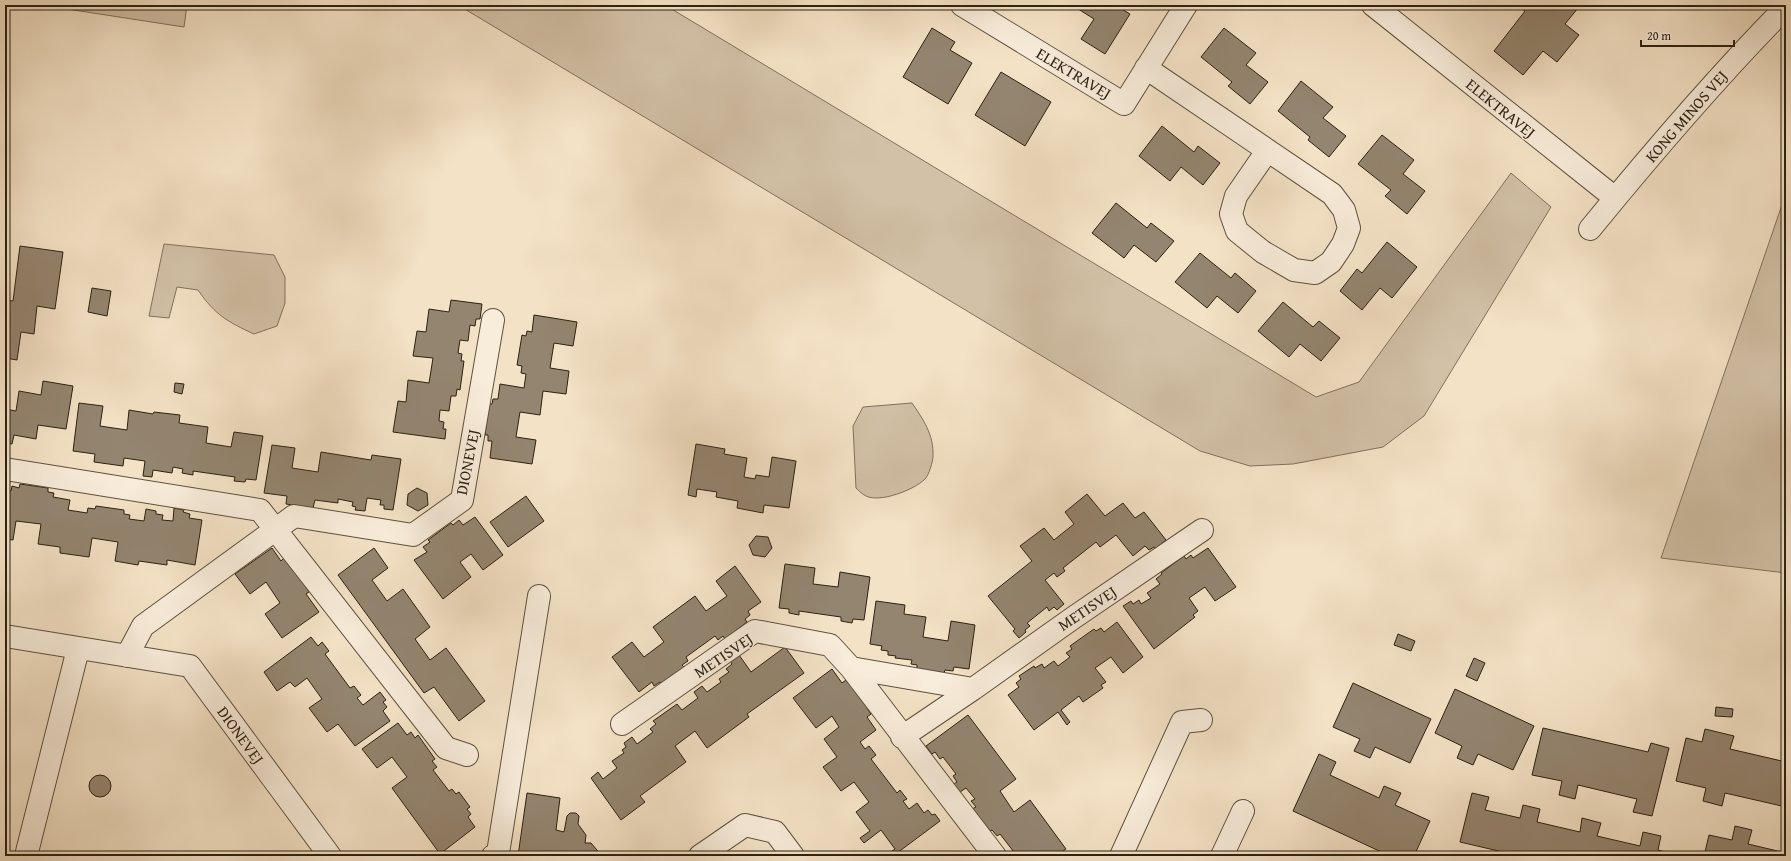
<svg xmlns="http://www.w3.org/2000/svg" width="1791" height="861" viewBox="0 0 1791 861" font-family="'Gentium Book Plus',serif">
<rect width="100%" height="100%" fill="#f4e2c6"/>
<filter id="stains"><feTurbulence type="fractalNoise" baseFrequency=".005" numOctaves="4"/><feColorMatrix values="0 0 0 0 .2 0 0 0 0 .09 0 0 0 0 .02 0 0 0 .5 -.17"/></filter>
<radialGradient id="worn" r=".72"><stop offset=".6" stop-color="#630" stop-opacity="0"/><stop offset="1" stop-color="#630" stop-opacity=".3"/></radialGradient>
<path fill="#d2c1a7" stroke="#80715c" d="M41 5H187L184 27Z
M458 5H665L1316 397 1359 382 1511 173 1551 207 1424 416 1383 447 1293 464 1250 466 1200 451Z
M1786 193V573L1661 558Z
M164 244 274 255 285 277V303L277 326 254 334C228 322 215 315 198 290L177 287 169 318 149 316Z
M912 403C923 419 934 435 933 456 933 461 929 475 925 479 914 490 880 503 866 496 862 494 859 491 856 488L853 426 863 407Z"/>
<path fill="#948570" stroke="#2d2112" d="M1072 5H1121L1120 8 1130 14 1105 54 1081 39 1094 19Z
M1517 5H1574L1578 8 1565 24 1579 35 1557 62 1543 51 1523 75 1494 51 1525 11Z
M932 28 955 42 950 50 972 63 948 104 903 77Z
M1224 28 1256 53 1246 65 1268 82 1250 104 1228 86 1232 82 1201 57Z
M1001 72 1051 102 1025 146 975 115Z
M1301 81 1333 107 1323 118 1346 136 1329 157 1308 140 1310 137 1278 111Z
M1162 126 1194 152 1198 146 1220 163 1203 185 1181 167 1170 181 1139 156Z
M1382 135 1414 160 1403 174 1425 191 1407 214 1385 196 1391 190 1358 164Z
M1116 203 1147 228 1151 223 1174 241 1156 262 1134 245 1124 258 1092 233Z
M1387 242 1417 267 1392 298 1380 288 1362 310 1340 291 1357 269 1362 273Z
M20 246 63 252 55 309 37 306 34 334 21 332 17 360 5 358V300L13 301Z
M1200 253 1231 278 1235 273 1256 291 1238 313 1217 296 1207 308 1175 282Z
M92 288 111 291 107 316 88 312Z
M451 300 482 304 480 319H476L475 326 470 325 468 341 460 340 458 353 462 354 461 361H464L460 390 457 389 456 396H451L449 411 440 410 439 421 444 422 443 429H446L445 439 393 432 398 401 406 402 408 380 429 383 433 358 413 356 417 331 426 332 429 309 449 312Z
M1283 302 1313 327 1319 321 1340 338 1321 361 1300 344 1289 357 1258 331Z
M534 315 577 322 573 346 554 343 550 368 569 371 566 394 543 391 540 415 520 412 516 437 536 440 532 464 490 458 492 441H488V435H485L489 404H492L493 399H498L500 384 524 388 526 374 521 373 522 366 517 365 522 335 526 336 527 331 532 332Z
M43 381 73 386 66 429 38 425 36 439 14 435 12 444 5 443V409L16 411 19 391 41 395Z
M175 383 184 384 182 394 174 392Z
M79 403 103 406 100 426 127 430 129 410 153 414 154 412 180 415 179 423 208 427 206 443 231 447 234 432 263 436 256 480 246 479 245 482 234 481 235 477 193 471V475L182 473 183 469 173 467 172 473 153 470 152 477 143 476 145 461 124 458 123 466 94 462 95 454 73 451Z
M696 444 725 449 724 454 747 458 744 477 755 479 756 475 769 477 772 457 796 461 789 508 764 505 763 513 737 508 738 501 716 497 717 492 697 489 696 497 688 495Z
M272 445 295 448 292 468 318 472 321 452 371 460 372 455 401 459 393 510 384 509V505H380L381 500 367 498 365 511 355 510 356 507 352 506 353 502 338 499V503L315 500 313 508 286 504 287 496 264 493Z
M20 484 48 488V492L54 493 53 497 70 500 68 510 87 513 88 508 95 509 96 506 124 510V514L130 515 129 519 144 521 146 509 156 511V514L163 515 162 520 173 521 174 508 184 510 183 512 190 514 189 518 202 520 195 565 167 560V565L139 561 138 565 115 561 118 542 92 538 89 557 60 553V547L38 544 41 524 16 521 13 540 5 539V490L11 491 12 486 19 488Z
M417 488 427 493 428 505 418 511 407 505 408 494Z
M1087 494 1105 516 1123 503 1135 518 1144 512 1166 540 1155 549 1154 547 1149 550 1145 546 1133 556 1116 535 1100 547 1096 542 1063 568 1065 571 1057 577 1054 573 1045 580 1064 604 1057 610 1054 607 1049 611 1047 607 1027 623 1030 626 1025 630 1026 632 1019 638 1013 631 1015 629 988 596 1032 561 1020 546 1044 528 1054 540 1074 524 1065 512Z
M526 496 544 521 508 547 490 522Z
M475 517 503 555 483 570 471 554 460 562 471 577 443 599 414 560 427 552 423 547 430 542 428 540 451 523 453 525 459 520 463 525Z
M756 536 768 537 772 548 765 557 753 555 749 545Z
M272 548 281 561 284 558 308 585 306 587 309 592 306 594 319 612 282 638 265 614 280 603 266 582 250 594 235 574Z
M374 548 388 568 372 580 387 601 403 589 430 627 415 639 430 660 446 648 485 701 459 721 434 687 424 693 338 575Z
M1208 548 1236 587 1215 601 1205 587 1189 598 1198 611 1193 615 1195 617 1154 649 1123 606 1131 601 1133 604 1139 600 1141 604 1151 598 1147 593 1160 584 1156 579 1162 574 1161 573 1184 556 1186 559 1191 555 1193 558Z
M785 564 815 568 813 584 838 587 840 572 870 577 864 620 853 619 852 623 841 621V617L799 611V615L789 613V609L779 608Z
M735 566 761 602 748 611 750 615 745 619 747 622 725 639 723 636 718 640 715 636 686 657 688 661 682 665 685 668 662 685 660 682 654 686 652 682 639 692 612 657 632 642 644 657 664 642 653 627 695 596 706 611 727 596 716 581Z
M876 601 905 605 904 614 926 617 923 637 948 641 951 621 975 625 969 669 954 667 953 671 945 670 944 673 917 669V665L911 664 912 660 895 658 896 656 888 655V651L881 650 882 646 870 644Z
M1117 622 1143 657 1123 673 1111 657 1095 668 1106 682 1101 685 1103 688 1083 702 1079 696 1061 710 1070 722 1067 725 1058 712 1034 730 1008 695 1019 687 1016 683 1021 679 1019 676 1034 666 1035 668 1042 664 1044 668 1054 661 1058 666 1070 657 1066 653 1072 649 1070 646 1094 629 1096 631 1101 628 1104 632Z
M1398 634 1415 641 1411 651 1394 645Z
M311 637 318 646 322 642 329 651 325 654 350 688 354 686 361 695 357 698 363 705 380 692 386 700 383 702 387 707 383 711 390 721 355 746 338 724 327 732 309 708 322 699 307 678 295 687 290 682 277 691 264 672Z
M785 647 804 673 747 714 749 717 707 748 695 731 675 746 686 762 640 796 645 802 621 820 591 778 598 772 603 779 617 768 612 761 624 753 622 750 626 747 624 743 632 737 637 744 653 732 650 729 656 724 653 721 677 704 682 710 698 698 694 692 702 686 707 692 721 682 719 679 729 672 726 669 732 664 730 661 739 655 751 672Z
M1474 658 1485 663 1477 681 1466 676Z
M832 669 842 683 846 680 850 685 852 683 870 707 867 708 871 714 867 717 876 730 860 742 865 749 869 746 876 755 871 759 897 793 900 790 907 799 903 801 909 809 917 803 924 813 928 810 932 815 935 814 940 821 893 856 888 854 895 849 881 830 864 843 860 838 870 831 856 812 869 802 854 782 841 791 823 767 837 757 824 739 839 727 832 716 816 728 793 698Z
M1353 683 1431 719 1410 763 1375 747 1370 758 1354 751 1360 739 1333 727Z
M1455 689 1534 726 1513 770 1478 754 1473 765 1457 758 1462 746 1435 733Z
M1716 707 1733 709 1732 717 1715 716Z
M968 715 1016 779 1000 791 1014 812 1030 800 1066 849 1056 856H1017L1000 834 997 836 992 830 989 832 972 809 976 807 971 801 975 799 966 788 960 792 954 784 957 782 953 776 956 774 943 757 940 759 935 752 932 754 926 746Z
M398 723 407 735 411 732 415 738 418 735 435 759 432 761 437 767 433 770 449 791 452 789 456 794 459 792 470 807 467 809 471 814 468 817 475 827 440 854 392 788 407 777 392 757 377 768 362 749Z
M1543 728 1648 752 1651 743 1669 748 1652 816 1633 812 1637 799 1578 785 1575 799 1559 795 1562 781 1532 775Z
M1705 729 1734 736 1730 749 1786 762V807L1725 793 1722 806 1703 801 1706 788 1676 781 1686 738 1702 742Z
M1319 754 1336 762 1330 775 1379 798 1384 786 1401 793 1395 805 1430 821 1414 856H1390L1293 811Z
M89 786a11 11 0 1 1 22 0a11 11 0 1 1-22 0Z
M527 793 560 798 556 830 564 832 567 816 570 813H576L579 816 578 824 586 835 585 843H591L602 856H518Z
M1472 793 1489 797 1485 810 1520 818 1523 805 1540 809 1537 822 1580 832 1582 818 1601 823 1597 836 1640 846 1643 832 1661 836 1658 850 1681 856H1520L1460 842Z
M1735 826 1752 830 1748 844 1786 853V856H1704L1709 835 1732 840Z"/>
<g fill="none" stroke-linecap="round" stroke-linejoin="round">
<g stroke="#5f513f" stroke-width="24">
<path id="minor" d="M962 5 1124 104 1186 5
M1373 5 1615 198
M1146 68 1332 194 1344 210 1349 228 1343 244 1331 262 1315 273 1294 270 1263 252 1237 231 1231 214 1236 196 1267 151
M1590 229C1652 153 1717 77 1786 7
M5 469 260 510 446 748 467 755
M5 636 190 666 330 856
M127 656 143 626 294 516 413 535 462 500 493 320
M851 668 995 856
M622 724 755 631 830 645 851 668 973 689 1073 618 1202 530
M902 737 973 689
M26 856 78 649
M493 856 498 853 539 596
M700 856 745 825 775 832 793 856
M1121 856 1182 722 1201 720
M1222 856 1243 811"/>
</g>
<use href="#minor" stroke="#f8ecda" stroke-width="22"/>
</g>
<g text-anchor="middle" dominant-baseline="central" stroke-width="3" stroke-linejoin="round" paint-order="stroke">
<g font-size="16" fill="#2d2112" stroke="#f8ecda">
<text transform="translate(1074 73) rotate(31)">ELEKTRAVEJ</text>
<text transform="translate(1501 108) rotate(39)">ELEKTRAVEJ</text>
<text transform="translate(1686 116) rotate(-49)">KONG MINOS VEJ</text>
<text transform="translate(467 462) rotate(-79)">DIONEVEJ</text>
<text transform="translate(1087 608) rotate(-34)">METISVEJ</text>
<text transform="translate(723 655) rotate(-34)">METISVEJ</text>
<text transform="translate(241 735) rotate(54)">DIONEVEJ</text>
</g>
</g>
<rect width="1791" height="861" fill="none" stroke="#f4e2c6" stroke-width="20"/>
<rect x="6" y="6" width="1779" height="849" fill="none" stroke="#2d2112" stroke-width="2"/>
<rect x="10" y="10" width="1771" height="841" fill="none" stroke="#2d2112"/>
<path d="M1641 40v6h93v-6" fill="none" stroke="#2d2112" stroke-width="2"/>
<text x="1647" y="40" font-size="12" fill="#2d2112" stroke="#f8ecda" stroke-width="3" paint-order="stroke">20 m</text>
<rect width="100%" height="100%" filter="url(#stains)"/>
<rect width="100%" height="100%" fill="url(#worn)"/>
</svg>
